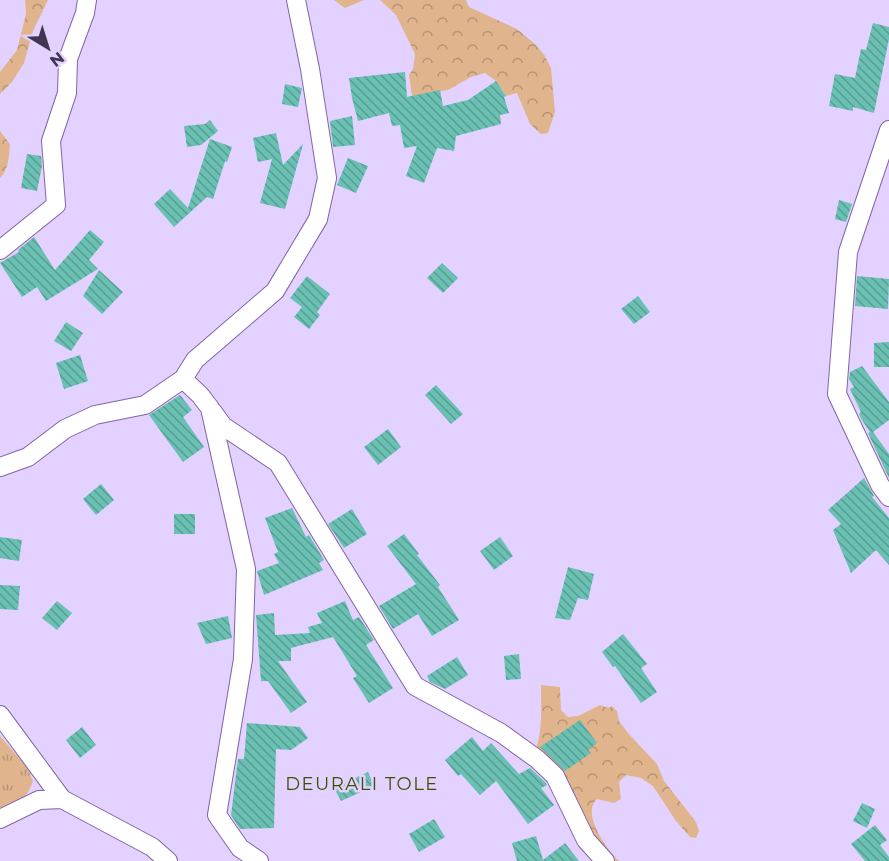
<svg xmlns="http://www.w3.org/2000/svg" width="889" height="861" viewBox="0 0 889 861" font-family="Montserrat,sans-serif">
<defs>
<pattern id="grass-tufts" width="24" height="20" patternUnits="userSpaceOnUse" patternTransform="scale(1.5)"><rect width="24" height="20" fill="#e0b48d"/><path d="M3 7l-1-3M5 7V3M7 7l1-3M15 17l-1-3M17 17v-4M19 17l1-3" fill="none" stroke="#b79376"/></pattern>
<pattern id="forest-crowns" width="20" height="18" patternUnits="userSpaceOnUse" patternTransform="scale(1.5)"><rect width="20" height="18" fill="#e0b48d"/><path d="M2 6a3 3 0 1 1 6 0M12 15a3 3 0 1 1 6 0" fill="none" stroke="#b79376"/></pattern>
<pattern id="building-back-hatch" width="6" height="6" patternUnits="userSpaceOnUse" patternTransform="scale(1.5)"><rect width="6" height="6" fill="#69c0b3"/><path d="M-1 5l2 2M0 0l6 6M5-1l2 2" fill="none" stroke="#589d94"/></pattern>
</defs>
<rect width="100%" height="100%" fill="#e3d2ff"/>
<path fill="url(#grass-tufts)" d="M0 736 27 767 33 781C27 799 16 806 0 815Z"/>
<path fill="url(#forest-crowns)" d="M25 0H48L33 31 24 63 12 82 0 94V72L17 50 26 14Z
M334 0H364L345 8Z
M380 0H466L469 7 517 29 535 44 545 56 551 68 555 112 548 133 541 134 530 124 517 93 506 96 496 81 485 73 471 77 448 90 412 96 409 75 413 69 415 54 396 15Z
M0 131 10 144C9 156 9 169 0 178Z
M541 685 560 687 561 710 568 717 578 716 600 705 609 708 612 706 617 711 619 721 628 733 657 764 664 781 696 822 699 831 696 838 690 837 676 821 653 786 641 778 626 775 619 782 621 799 614 803 597 799C581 813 606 849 619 861H613L603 851 535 752C543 730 541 708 541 685Z"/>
<path fill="url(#building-back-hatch)" d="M873 23 889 27V39L874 113 853 107V111L829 106 835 74 855 78 861 49 866 50Z
M405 72 407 97 440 90 443 106 468 100 496 81 506 96 504 97 509 113 500 115 501 124 456 136 454 151 437 148 424 183 406 176 417 146 404 148 400 125 392 126 389 113 358 121 352 98 349 78Z
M285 84 302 88 298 107 282 104Z
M352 116 355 145 333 147 330 121Z
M210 120 218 131 201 145 187 147 184 126 205 124Z
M276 133 283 165 303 144 285 209 260 203 272 159 258 162 253 138Z
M210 139 232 147 227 162 225 161 213 199 207 197 174 227 154 204 170 189 188 208Z
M27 154 41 156 42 166 37 191 21 188Z
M348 158 368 166 356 193 337 185Z
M839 200 852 204 846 222 835 219Z
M90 230 104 242 89 260 98 269 46 301 37 287 22 297 0 263 19 252 18 250 34 237 55 270Z
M442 263 458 278 443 293 427 278Z
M99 270 123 292 102 314 83 296Z
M307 276 330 294 317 312 320 315 309 329 294 317 302 307 290 298Z
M857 276 889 279 888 309 855 306Z
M638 296 650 312 634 324 621 309Z
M66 322 83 333 71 351 54 341Z
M889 342V367H874V343Z
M80 355 88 381 64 389 56 363Z
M862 366 889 402V420L873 432 889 454V478L868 433 870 432 862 420 859 414 861 412 850 389 854 387 849 379 850 372Z
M436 385 463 414 451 424 425 395Z
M180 395 192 410 183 417 204 447 183 462 149 415Z
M388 429 401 447 378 465 364 447Z
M864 478 874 496 872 497 889 518V565L876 550 851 573 833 530 841 524 828 510Z
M101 484 114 500 96 515 83 499Z
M292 508 306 537 309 535 324 560 319 563 323 570 264 595 257 571 279 563 274 554 278 552 265 518Z
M352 509 367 534 344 548 328 524Z
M174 514H195V534H174Z
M404 534 419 554 417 555 440 585 438 587 459 620 432 636 418 614 393 629 379 606 416 584 387 546Z
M0 537 22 540 19 561 0 558Z
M500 537 513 556 494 570 480 551Z
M568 567 594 574 588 600 578 598 570 620 555 618Z
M0 585 20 586 18 610 0 609Z
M57 601 72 613 57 630 42 618Z
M345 601 353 620 359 617 374 640 366 645 393 688 369 703 353 678 357 676 333 637 291 648V661H278L307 702 291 713 268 681H261L256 615 274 613 275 635 310 633 308 627 322 623 317 613Z
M228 616 232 638 206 644 197 623Z
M623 634 647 664 641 668 657 692 641 703 615 666 613 667 602 652Z
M519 654 521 679 506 680 504 656Z
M457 657 468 675 445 689 430 682 427 676Z
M580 720 597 743 588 750 591 753 565 771 540 747Z
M247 723 300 727 308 738 291 750 276 749 274 828 240 829 231 815 238 759H244Z
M82 727 96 745 80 758 66 740Z
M472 737 483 751 491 743 519 774 530 768 546 783 547 785 541 788 554 805 528 824 496 781 480 795 461 774 458 776 445 760Z
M368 772 374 786 341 801 334 788Z
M862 803 875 809 867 828 853 821Z
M434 819 445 837 419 852 409 834Z
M875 825 887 840 880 845 889 857V861H865L851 844Z
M536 836 543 860 565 843 579 861H517L512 843Z"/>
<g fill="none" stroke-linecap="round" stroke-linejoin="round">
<g stroke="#8064a6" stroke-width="20">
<path id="street" d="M889 130 848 252 837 394 880 485 889 497
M0 250 56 205 51 141 67 93 68 59 85 13 87 0
M213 412 223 426 278 463 415 686 501 733 537 759 555 776 586 840 605 861
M0 467 28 457 65 429 95 415 145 405 183 379
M0 715 62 799 152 847 168 861
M0 819 39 800 62 799
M259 861 240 848 217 815 243 659 246 569 210 408 200 395 183 379 195 360 275 291 318 219 327 178 310 69 296 0"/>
</g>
<use href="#street" stroke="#fff" stroke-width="18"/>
</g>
<g text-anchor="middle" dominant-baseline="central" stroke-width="5" stroke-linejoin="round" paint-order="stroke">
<g font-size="18" letter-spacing="1.5" fill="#3e5000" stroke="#e3d2ff">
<text x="362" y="784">DEURALI TOLE</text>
</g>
</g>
<g transform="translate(48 48) rotate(142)" stroke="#e3d2ff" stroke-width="4.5" paint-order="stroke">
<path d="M0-4.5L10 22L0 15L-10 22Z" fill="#413552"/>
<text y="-9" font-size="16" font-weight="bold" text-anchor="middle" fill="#413552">N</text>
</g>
</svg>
